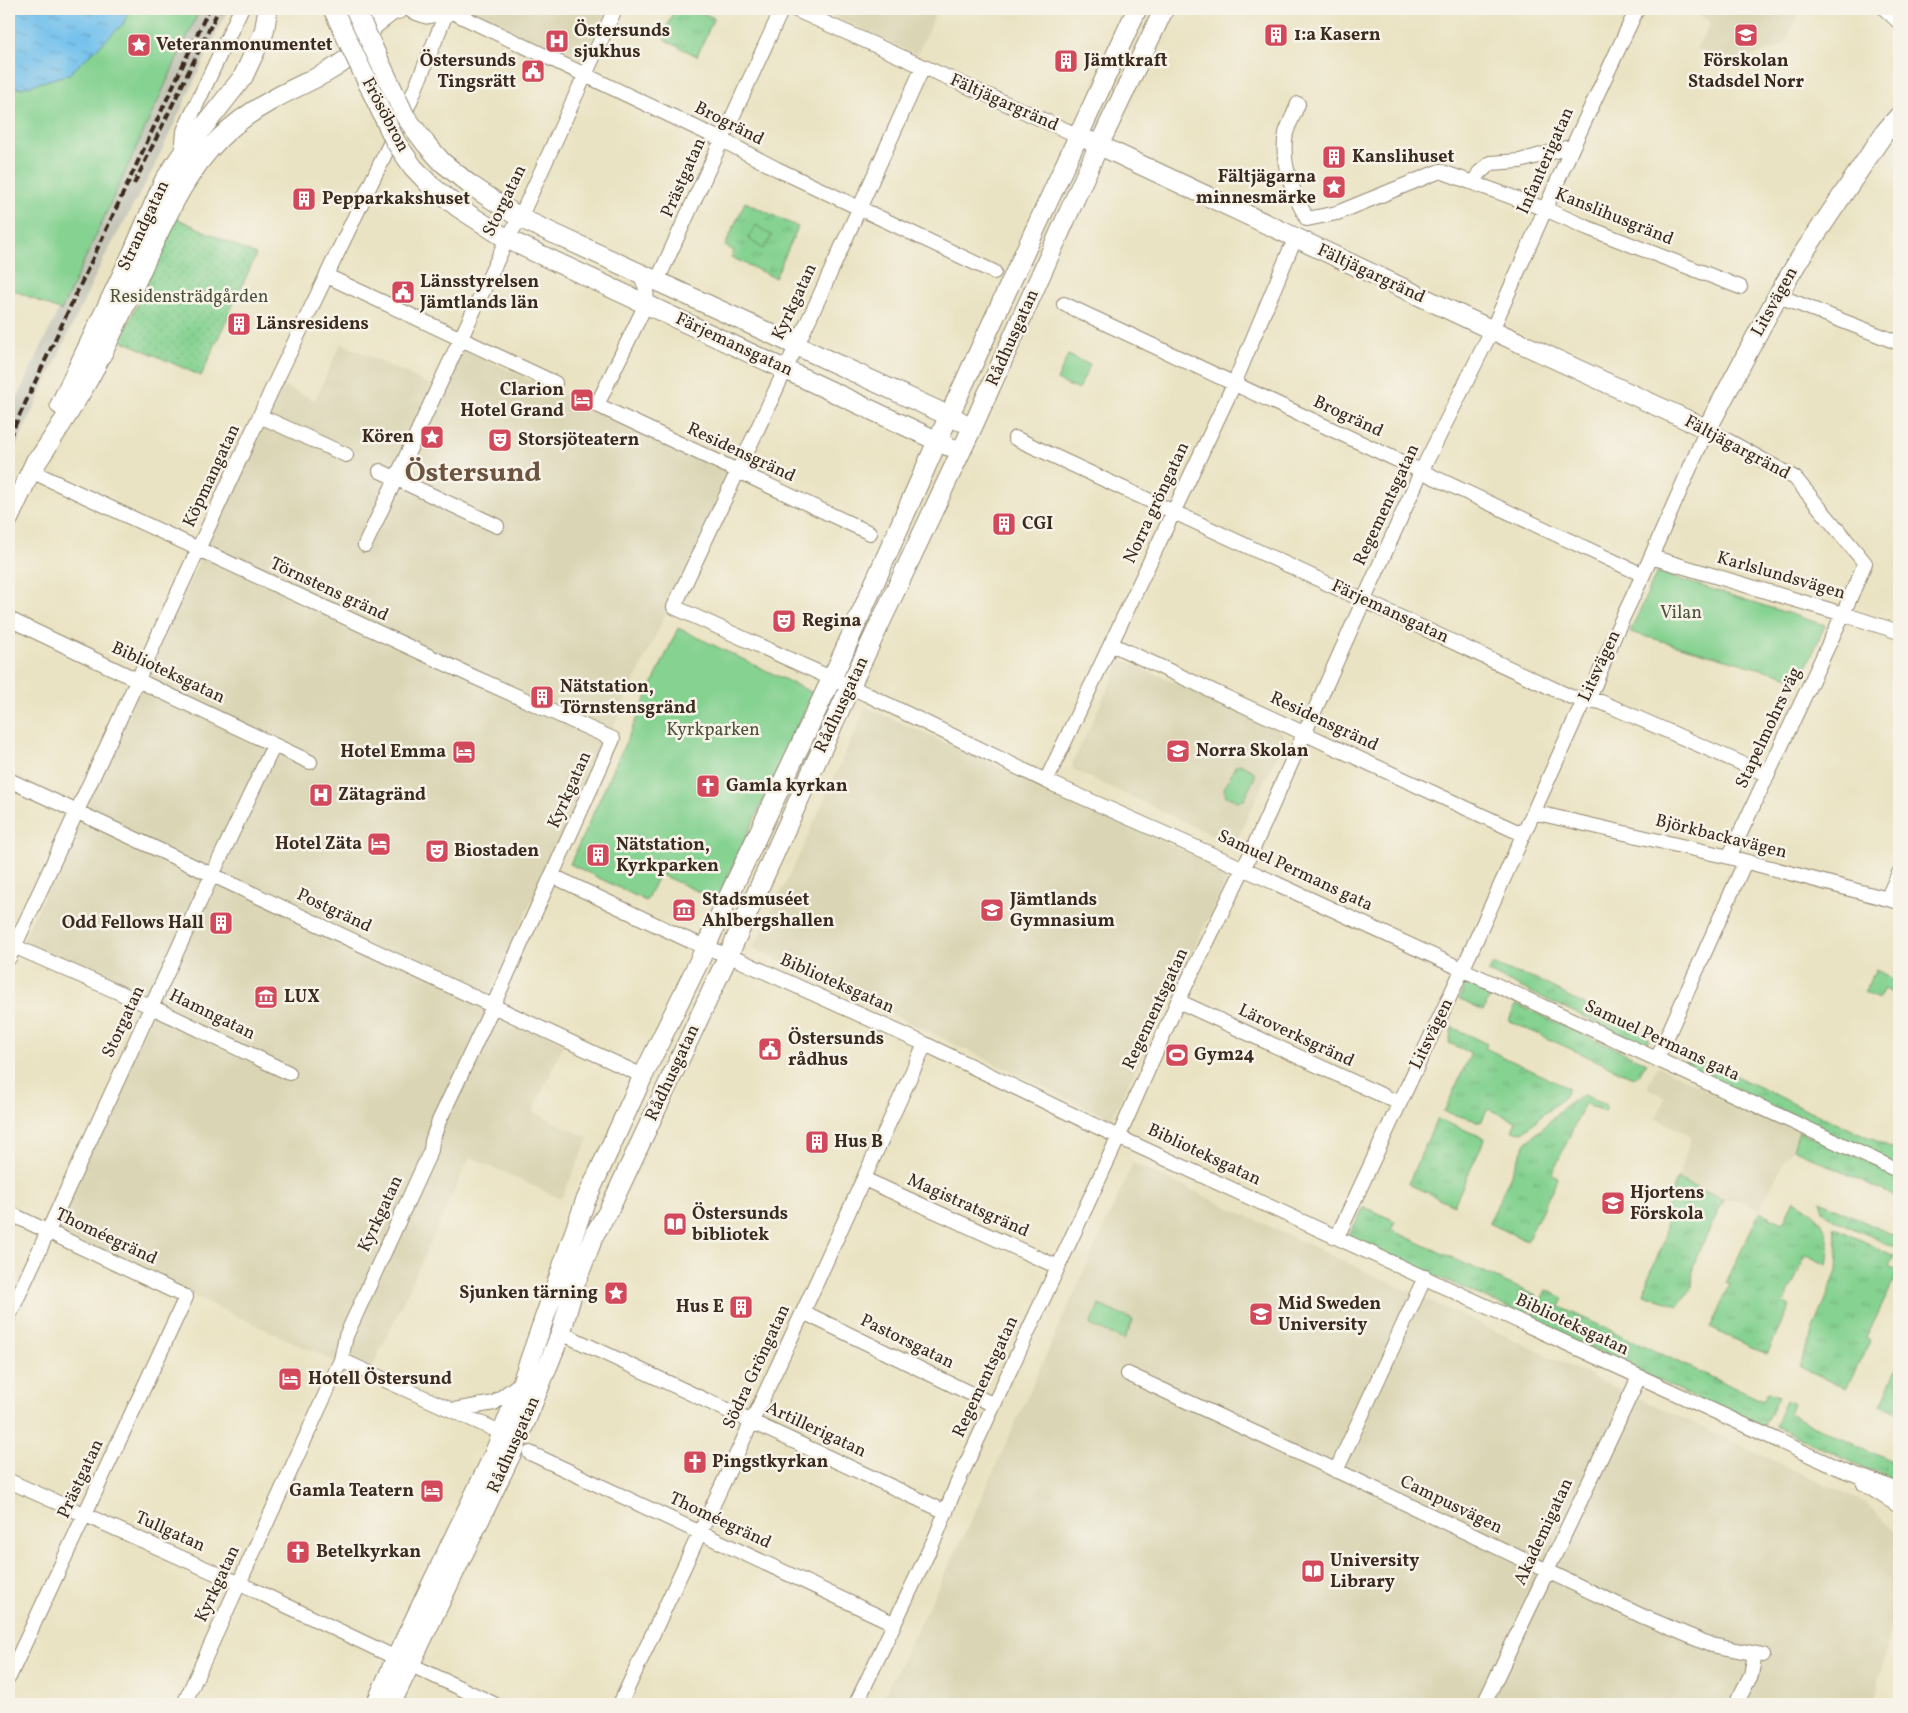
<svg xmlns="http://www.w3.org/2000/svg" width="1908" height="1713" viewBox="0 0 1908 1713" font-family="Vollkorn,serif">
<defs>
<pattern id="grass-tufts" width="24" height="20" patternUnits="userSpaceOnUse" patternTransform="scale(1.25)"><rect width="24" height="20" fill="#85d291"/><path d="M3 7l-1-3M5 7V3M7 7l1-3M15 17l-1-3M17 17v-4M19 17l1-3" fill="none" stroke="#74b47d"/></pattern>
<pattern id="garden-dots" width="8" height="8" patternUnits="userSpaceOnUse" patternTransform="scale(1.25)"><rect width="8" height="8" fill="#85d291"/><path d="M2 2h.1M6 6h.1" fill="none" stroke="#74b47d" stroke-width="1.8" stroke-linecap="round"/></pattern>
<pattern id="water-ripples" width="26" height="14" patternUnits="userSpaceOnUse" patternTransform="scale(1.25)"><rect width="26" height="14" fill="#73c1ed"/><path d="M2 4q2-2 4 0t4 0M15 11q2-2 4 0t4 0" fill="none" stroke="#609dbf"/></pattern>
</defs>
<rect width="100%" height="100%" fill="#f7f3e8"/>
<filter id="ink" filterUnits="userSpaceOnUse"><feTurbulence type="fractalNoise" baseFrequency=".02" numOctaves="2"/><feDisplacementMap in="SourceGraphic" scale="10" xChannelSelector="R" yChannelSelector="G"/><feConvolveMatrix kernelMatrix="1 2 1 2 8 2 1 2 1" color-interpolation-filters="sRGB"/></filter>
<filter id="wash" filterUnits="userSpaceOnUse"><feTurbulence type="fractalNoise" baseFrequency=".0096" numOctaves="4" result="noise"/><feDisplacementMap in="SourceGraphic" scale="20" xChannelSelector="R" yChannelSelector="G"/><feGaussianBlur stdDeviation="1.12" result="paint"/><feColorMatrix in="noise" values="0 0 0 0 0 0 0 0 0 0 0 0 0 0 0 0 0 1.4 0 .05"/><feComposite in="paint" operator="in"/></filter>
<g filter="url(#wash)">
<rect width="100%" height="100%" fill="#eae3c3"/>
<path fill="#dad5b4" d="M460 9H608L581 70Z
M819 9H938L917 55Z
M1681 9H1792L1800 13 1784 45 1730 64 1696 48 1710 25 1708 20Z
M341 343 433 386 453 344 731 473 483 1006 564 1043 533 1112 589 1138 561 1199 470 1157 368 1377 52 1230 155 1008 21 945 281 385 315 400Z
M1122 659 1282 732 1285 738 1236 841 1229 843 1074 770 1072 764Z
M866 707 1231 872 1111 1119 753 948 797 860Z
M1657 1066 1799 1131 1793 1149 1785 1159 1760 1210 1737 1200H1724L1677 1179 1692 1136 1656 1119 1665 1097 1647 1088Z
M1133 1163 1867 1504 1895 1532 1899 1543V1595L1874 1704H880L970 1523Z"/>
<path fill="#c5c5b8" d="M199 9H228L152 171 103 260 9 461V416Z"/>
<path fill="url(#grass-tufts)" stroke="#607e58" d="M675 9H694L714 18 697 56 667 41 663 36Z
M745 202 798 227 775 278 731 257 734 251 725 246Z
M1493 964 1509 971 1535 978 1577 1001 1633 1028 1649 1038 1646 1046 1488 972Z
M1466 983 1491 994 1483 1011 1459 999Z
M1516 1004 1647 1063 1635 1078 1509 1021Z
M1452 1027 1487 1044 1485 1048 1568 1088 1565 1096 1523 1132 1512 1131 1516 1121 1488 1109 1481 1122 1444 1112 1471 1053 1449 1043Z
M1684 1062 1708 1063 1810 1111 1899 1151V1166L1682 1065Z
M1584 1095 1607 1105 1605 1112 1585 1103 1552 1174 1558 1177 1527 1241 1489 1223 1525 1144 1570 1102Z
M1437 1119 1485 1138 1454 1205 1408 1184Z
M1799 1131 1899 1176V1198L1793 1149Z
M1677 1179 1724 1200 1697 1255 1693 1267 1692 1287 1678 1306 1644 1294 1648 1278 1665 1239 1667 1205Z
M1794 1200C1822 1214 1833 1233 1827 1265L1806 1255 1784 1303 1790 1306 1767 1354 1710 1328 1730 1285 1726 1283 1759 1213 1760 1212 1783 1223Z
M1820 1201 1899 1238 1897 1248 1835 1220 1823 1211Z
M1364 1207 1395 1221 1391 1230 1536 1296 1526 1316 1348 1237Z
M1834 1227 1894 1256 1889 1266 1899 1271 1866 1338 1870 1341 1846 1389 1799 1367 1837 1271 1838 1250Z
M1546 1290 1564 1298 1560 1307 1763 1401 1768 1392 1778 1396 1762 1430 1531 1320Z
M1899 1365V1413L1881 1404Z
M1786 1400 1793 1404 1789 1414 1899 1465V1479L1895 1480 1871 1471 1775 1426Z"/>
<path fill="#85d291" stroke="#607e58" d="M130 9H200L61 311 9 288V87L22 88 123 24Z
M756 225 772 236 763 249 748 238Z
M1068 355 1090 365 1078 390 1057 380Z
M1657 572 1825 625 1801 680 1630 632Z
M678 628 813 693 717 900 659 874 646 901 570 864Z
M1240 764 1253 771 1255 776 1244 800 1238 801 1226 796 1224 789 1235 766Z
M1876 970 1899 982 1893 994 1884 989 1878 999 1864 992Z
M1099 1305 1133 1320 1124 1340 1090 1325Z"/>
<path fill="url(#garden-dots)" stroke="#607e58" d="M176 218 256 255 201 376 121 340Z"/>
<path fill="url(#water-ripples)" stroke="#577686" d="M9 9H130L123 24 69 74 22 88 9 87Z"/>
</g>
<g filter="url(#ink)">
<g fill="none" stroke-linecap="round" stroke-linejoin="round">
<g stroke="#928670" stroke-width="16">
<path id="street" d="M794 9 1079 136
M1885 9 1899 22
M448 10 722 140 777 169 994 272
M923 67 817 302 674 607 866 694 1046 781 1260 876 1899 1171
M1298 104C1294 114 1289 124 1286 133 1280 163 1293 193 1307 219L1337 213 1440 171 1545 209 1588 228 1740 287
M182 154 184 131 241 9
M1474 183 1479 173 1491 163 1520 161 1573 146
M639 273C645 284 648 292 646 304L597 405 870 533
M327 276 555 383
M657 281 782 9
M1778 295 1789 300 1899 343
M1064 304 1643 575
M260 416 346 455
M1015 438 1571 697 1601 702 1768 775
M31 471 474 677 613 739 493 1006 439 1121 432 1141 431 1150 346 1336 341 1360 184 1704
M380 471 497 526
M365 545 507 239 520 218 615 9
M1651 557 1843 614 1899 632
M9 619 310 762
M1111 644 1522 834
M9 780 643 1076
M1046 781 1234 384 1290 250 1296 239
M1533 812 1729 857 1899 902
M553 876 686 939 741 961 925 1044 1127 1141 1840 1469 1899 1490
M1887 899 1899 873
M9 944 152 1007 289 1073
M9 958 274 385 409 104 448 9
M1178 1001 1399 1103
M1657 1059 1745 862
M864 1179 1058 1267
M9 1213 186 1297 9 1677
M1337 1237 1471 951 1578 713 1593 689 1616 632 1643 575 1707 429 1795 478 1865 563 1843 614 1729 857
M803 1312 994 1405
M9 1316 212 875 274 745
M561 1333 946 1512
M341 1360 509 1436
M1128 1374 1329 1467 1642 1616 1711 1645 1763 1655
M454 1410 494 1403 522 1382
M530 1453 893 1623
M1336 1471 1425 1277
M9 1481 258 1592 396 1658
M1864 1484 1899 1506
M409 1664 494 1704
M620 1704 803 1312 925 1044
M856 1704 936 1536 956 1486 1119 1136 1178 1001 1251 853 1421 472 1492 330 1573 146 1637 9
M1484 1704 1639 1377
M1736 1704 1751 1675 1755 1654"/>
</g>
<g stroke="#928670" stroke-width="21">
<path id="secondary" d="M413 9 427 14 448 10
M375 24 392 11 399 9
M1090 141 1492 330 1707 429 1778 295 1800 258 1885 132 1899 116
M442 162 469 184 520 218 960 421
M430 185 459 208 507 239 948 446
M60 405 133 252 164 181 182 154 243 77 264 32 268 9
M31 471C56 433 82 394 103 352 119 319 134 286 149 253 169 211 187 171 220 138 235 123 254 110 272 100 315 75 367 65 378 9
M9 518 36 460
M376 1704 396 1658 494 1454 522 1382 585 1202 643 1076 706 947 718 919 838 665 937 442 1137 9
M391 1704 518 1440 561 1333 575 1284 595 1233 608 1212 728 956 850 687 973 426 1099 145 1164 9"/>
</g>
<use href="#street" stroke="#fff" stroke-width="14"/>
<use href="#secondary" stroke="#fff" stroke-width="19"/>
<path stroke="#3b2a1e" stroke-width="4" stroke-dasharray="8 4" stroke-linecap="butt" d="M134 184 219 9
M9 438 209 9"/>
<g stroke="#928670" stroke-width="21" stroke-linecap="butt">
<path id="secondary-bridge" d="M333 9 395 141 413 167 430 185
M355 9 405 116 426 144 442 162"/>
</g>
<use href="#secondary-bridge" stroke="#fff" stroke-width="19"/>
</g>
</g>
<defs>
<g id="building-square" transform="scale(1.25)"><rect x="-9" y="-9" width="18" height="18" rx="4" fill="#d1495b" stroke="#f7f3e8"/><path d="M-4-6H4V6H1V3H-1V6H-4ZM-2.5-4.3h1.7v1.8h-1.7ZM.8-4.3h1.7v1.8H.8ZM-2.5-1h1.7V.8h-1.7ZM.8-1h1.7V.8H.8Z" fill="#fff"/></g>
<g id="school-square" transform="scale(1.25)"><rect x="-9" y="-9" width="18" height="18" rx="4" fill="#d1495b" stroke="#f7f3e8"/><path d="M0-5L7-2L0 1L-7-2ZM-4 1L0 2.5L4 1V4Q0 6-4 4Z" fill="#fff"/></g>
<g id="hospital-square" transform="scale(1.25)"><rect x="-9" y="-9" width="18" height="18" rx="4" fill="#d1495b" stroke="#f7f3e8"/><path d="M-5-5h3v3.5h4V-5h3V5h-3V1.5h-4V5h-3Z" fill="#fff"/></g>
<g id="sight-square" transform="scale(1.25)"><rect x="-9" y="-9" width="18" height="18" rx="4" fill="#d1495b" stroke="#f7f3e8"/><path d="M0-6L1.8-2.2L6-1.7L2.9 1.2L3.7 5.4L0 3.3L-3.7 5.4L-2.9 1.2L-6-1.7L-1.8-2.2Z" fill="#fff"/></g>
<g id="civic-square" transform="scale(1.25)"><rect x="-9" y="-9" width="18" height="18" rx="4" fill="#d1495b" stroke="#f7f3e8"/><path d="M-.6-6.5H3V-4.5H.6V-3L4-1V1h2V6H-6V1h2V-1L-.6-3ZM-1.2 2.5V6h2.4V2.5Z" fill="#fff"/></g>
<g id="hotel-square" transform="scale(1.25)"><rect x="-9" y="-9" width="18" height="18" rx="4" fill="#d1495b" stroke="#f7f3e8"/><path d="M-6-4.5h1.5V1H6V5H4.5V3h-9V5H-6ZM-4 0a1.8 1.8 0 1 1 3.6 0ZM.5 0V-2.5h3Q6-2.5 6 0Z" fill="#fff"/></g>
<g id="theatre-square" transform="scale(1.25)"><rect x="-9" y="-9" width="18" height="18" rx="4" fill="#d1495b" stroke="#f7f3e8"/><path d="M-5-5.5Q0-4 5-5.5V0Q5 5 0 6Q-5 5-5 0ZM-3.3-2.5H-1v1.5H-3.3ZM1-2.5H3.3v1.5H1ZM-2.8 1Q0 5.5 2.8 1Z" fill="#fff"/></g>
<g id="church-square" transform="scale(1.25)"><rect x="-9" y="-9" width="18" height="18" rx="4" fill="#d1495b" stroke="#f7f3e8"/><path d="M-1.2-6h2.4v3.5h3.3v2.4h-3.3V6h-2.4V-.1h-3.3v-2.4h3.3Z" fill="#fff"/></g>
<g id="museum-square" transform="scale(1.25)"><rect x="-9" y="-9" width="18" height="18" rx="4" fill="#d1495b" stroke="#f7f3e8"/><path d="M0-6L6-3V-2H-6V-3ZM-5-1h2V3h-2ZM-1-1h2V3h-2ZM3-1h2V3H3ZM-6 4H6V6H-6Z" fill="#fff"/></g>
<g id="stadium-square" transform="scale(1.25)"><rect x="-9" y="-9" width="18" height="18" rx="4" fill="#d1495b" stroke="#f7f3e8"/><path d="M0-5a6.5 5 0 1 0 0 10a6.5 5 0 1 0 0-10ZM-3.5-1.8h7v3.6h-7Z" fill="#fff"/></g>
<g id="library-square" transform="scale(1.25)"><rect x="-9" y="-9" width="18" height="18" rx="4" fill="#d1495b" stroke="#f7f3e8"/><path d="M-6-4Q-3-5.5-.7-3.5V5Q-3 3-6 4ZM6-4Q3-5.5 .7-3.5V5Q3 3 6 4Z" fill="#fff"/></g>
<g id="university-square" transform="scale(1.25)"><rect x="-9" y="-9" width="18" height="18" rx="4" fill="#d1495b" stroke="#f7f3e8"/><path d="M0-5L7-2L0 1L-7-2ZM-4 1L0 2.5L4 1V4Q0 6-4 4Z" fill="#fff"/></g>
</defs>
<g fill-rule="evenodd">
<use href="#building-square" x="1276" y="35"/>
<use href="#school-square" x="1746" y="35"/>
<use href="#hospital-square" x="557" y="41"/>
<use href="#sight-square" x="139" y="45"/>
<use href="#building-square" x="1066" y="61"/>
<use href="#civic-square" x="533" y="71"/>
<use href="#building-square" x="1334" y="157"/>
<use href="#sight-square" x="1334" y="187"/>
<use href="#building-square" x="304" y="199"/>
<use href="#civic-square" x="403" y="292"/>
<use href="#building-square" x="239" y="324"/>
<use href="#hotel-square" x="582" y="400"/>
<use href="#sight-square" x="432" y="437"/>
<use href="#theatre-square" x="500" y="440"/>
<use href="#building-square" x="1004" y="524"/>
<use href="#theatre-square" x="784" y="621"/>
<use href="#building-square" x="542" y="697"/>
<use href="#school-square" x="1178" y="751"/>
<use href="#hotel-square" x="464" y="752"/>
<use href="#church-square" x="708" y="786"/>
<use href="#hospital-square" x="321" y="795"/>
<use href="#hotel-square" x="379" y="844"/>
<use href="#theatre-square" x="437" y="851"/>
<use href="#building-square" x="598" y="855"/>
<use href="#museum-square" x="684" y="910"/>
<use href="#school-square" x="992" y="910"/>
<use href="#building-square" x="221" y="923"/>
<use href="#museum-square" x="266" y="997"/>
<use href="#civic-square" x="770" y="1049"/>
<use href="#stadium-square" x="1177" y="1055"/>
<use href="#building-square" x="817" y="1142"/>
<use href="#school-square" x="1613" y="1203"/>
<use href="#library-square" x="675" y="1224"/>
<use href="#sight-square" x="616" y="1293"/>
<use href="#building-square" x="741" y="1307"/>
<use href="#university-square" x="1261" y="1314"/>
<use href="#hotel-square" x="290" y="1379"/>
<use href="#church-square" x="695" y="1462"/>
<use href="#hotel-square" x="432" y="1491"/>
<use href="#church-square" x="298" y="1552"/>
<use href="#library-square" x="1313" y="1571"/>
</g>
<g text-anchor="middle" dominant-baseline="central" stroke-width="5" stroke-linejoin="round" paint-order="stroke">
<g font-size="18" font-weight="bold" fill="#3b2a1e" stroke="#f7f3e8" text-anchor="start">
<text x="574" y="31">Östersunds<tspan x="574" dy="21">sjukhus</tspan></text>
<text x="1294" y="35">1:a Kasern</text>
<text x="156" y="45">Veteranmonumentet</text>
<text x="516" y="61" text-anchor="end">Östersunds<tspan x="516" dy="21">Tingsrätt</tspan></text>
<text x="1084" y="61">Jämtkraft</text>
<text x="1746" y="61" text-anchor="middle">Förskolan<tspan x="1746" dy="21">Stadsdel Norr</tspan></text>
<text x="1352" y="157">Kanslihuset</text>
<text x="1316" y="177" text-anchor="end">Fältjägarna<tspan x="1316" dy="21">minnesmärke</tspan></text>
<text x="322" y="199">Pepparkakshuset</text>
<text x="420" y="282">Länsstyrelsen<tspan x="420" dy="21">Jämtlands län</tspan></text>
<text x="256" y="324">Länsresidens</text>
<text x="564" y="390" text-anchor="end">Clarion<tspan x="564" dy="21">Hotel Grand</tspan></text>
<text x="414" y="437" text-anchor="end">Kören</text>
<text x="518" y="440">Storsjöteatern</text>
<text x="1022" y="524">CGI</text>
<text x="802" y="621">Regina</text>
<text x="560" y="687">Nätstation,<tspan x="560" dy="21">Törnstensgränd</tspan></text>
<text x="1196" y="751">Norra Skolan</text>
<text x="446" y="752" text-anchor="end">Hotel Emma</text>
<text x="726" y="786">Gamla kyrkan</text>
<text x="338" y="795">Zätagränd</text>
<text x="362" y="844" text-anchor="end">Hotel Zäta</text>
<text x="616" y="845">Nätstation,<tspan x="616" dy="21">Kyrkparken</tspan></text>
<text x="454" y="851">Biostaden</text>
<text x="702" y="900">Stadsmuséet<tspan x="702" dy="21">Ahlbergshallen</tspan></text>
<text x="1010" y="900">Jämtlands<tspan x="1010" dy="21">Gymnasium</tspan></text>
<text x="204" y="923" text-anchor="end">Odd Fellows Hall</text>
<text x="284" y="997">LUX</text>
<text x="788" y="1039">Östersunds<tspan x="788" dy="21">rådhus</tspan></text>
<text x="1194" y="1055">Gym24</text>
<text x="834" y="1142">Hus B</text>
<text x="1630" y="1193">Hjortens<tspan x="1630" dy="21">Förskola</tspan></text>
<text x="692" y="1214">Östersunds<tspan x="692" dy="21">bibliotek</tspan></text>
<text x="598" y="1293" text-anchor="end">Sjunken tärning</text>
<text x="1278" y="1304">Mid Sweden<tspan x="1278" dy="21">University</tspan></text>
<text x="724" y="1307" text-anchor="end">Hus E</text>
<text x="308" y="1379">Hotell Östersund</text>
<text x="712" y="1462">Pingstkyrkan</text>
<text x="414" y="1491" text-anchor="end">Gamla Teatern</text>
<text x="316" y="1552">Betelkyrkan</text>
<text x="1330" y="1561">University<tspan x="1330" dy="21">Library</tspan></text>
</g>
<g font-size="18" fill="#3b2a1e" stroke="#f7f3e8">
<text transform="translate(1004 103) rotate(24)">Fältjägargränd</text>
<text transform="translate(385 115) rotate(62)">Frösöbron</text>
<text transform="translate(729 124) rotate(27)">Brogränd</text>
<text transform="translate(1546 161) rotate(-66)">Infanterigatan</text>
<text transform="translate(684 178) rotate(-66)">Prästgatan</text>
<text transform="translate(505 201) rotate(-64)">Storgatan</text>
<text transform="translate(1614 217) rotate(22)">Kanslihusgränd</text>
<text transform="translate(144 226) rotate(-65)">Strandgatan</text>
<text transform="translate(1371 274) rotate(25)">Fältjägargränd</text>
<text transform="translate(795 302) rotate(-65)">Kyrkgatan</text>
<text transform="translate(1775 302) rotate(-61)">Litsvägen</text>
<text transform="translate(1013 338) rotate(-66)">Rådhusgatan</text>
<text transform="translate(734 345) rotate(25)">Färjemansgatan</text>
<text transform="translate(1348 417) rotate(25)">Brogränd</text>
<text transform="translate(1737 448) rotate(28)">Fältjägargränd</text>
<text transform="translate(741 453) rotate(25)">Residensgränd</text>
<text transform="translate(212 476) rotate(-65)">Köpmangatan</text>
<text transform="translate(1157 503) rotate(-65)">Norra gröngatan</text>
<text transform="translate(1387 505) rotate(-65)">Regementsgatan</text>
<text transform="translate(1781 576) rotate(16)">Karlslundsvägen</text>
<text transform="translate(329 590) rotate(25)">Törnstens gränd</text>
<text transform="translate(1390 612) rotate(25)">Färjemansgatan</text>
<text transform="translate(1600 666) rotate(-65)">Litsvägen</text>
<text transform="translate(168 673) rotate(25)">Biblioteksgatan</text>
<text transform="translate(842 705) rotate(-65)">Rådhusgatan</text>
<text transform="translate(1324 722) rotate(25)">Residensgränd</text>
<text transform="translate(1769 728) rotate(-65)">Stapelmohrs väg</text>
<text transform="translate(570 790) rotate(-66)">Kyrkgatan</text>
<text transform="translate(1721 837) rotate(14)">Björkbackavägen</text>
<text transform="translate(1295 871) rotate(25)">Samuel Permans gata</text>
<text transform="translate(334 911) rotate(25)">Postgränd</text>
<text transform="translate(837 984) rotate(24)">Biblioteksgatan</text>
<text transform="translate(1156 1009) rotate(-65)">Regementsgatan</text>
<text transform="translate(212 1015) rotate(26)">Hamngatan</text>
<text transform="translate(124 1022) rotate(-65)">Storgatan</text>
<text transform="translate(1432 1034) rotate(-64)">Litsvägen</text>
<text transform="translate(1296 1036) rotate(25)">Läroverksgränd</text>
<text transform="translate(1662 1041) rotate(25)">Samuel Permans gata</text>
<text transform="translate(673 1073) rotate(-65)">Rådhusgatan</text>
<text transform="translate(1204 1155) rotate(25)">Biblioteksgatan</text>
<text transform="translate(968 1206) rotate(24)">Magistratsgränd</text>
<text transform="translate(381 1214) rotate(-65)">Kyrkgatan</text>
<text transform="translate(106 1237) rotate(25)">Thoméegränd</text>
<text transform="translate(1572 1325) rotate(25)">Biblioteksgatan</text>
<text transform="translate(907 1342) rotate(26)">Pastorsgatan</text>
<text transform="translate(757 1367) rotate(-65)">Södra Gröngatan</text>
<text transform="translate(986 1377) rotate(-65)">Regementsgatan</text>
<text transform="translate(816 1430) rotate(25)">Artillerigatan</text>
<text transform="translate(514 1445) rotate(-66)">Rådhusgatan</text>
<text transform="translate(81 1479) rotate(-65)">Prästgatan</text>
<text transform="translate(1451 1505) rotate(26)">Campusvägen</text>
<text transform="translate(720 1521) rotate(25)">Thoméegränd</text>
<text transform="translate(170 1532) rotate(24)">Tullgatan</text>
<text transform="translate(1544 1532) rotate(-65)">Akademigatan</text>
<text transform="translate(218 1584) rotate(-65)">Kyrkgatan</text>
</g>
<g font-size="18" fill="#4e543b" stroke="#f7f3e8">
<text x="189" y="297">Residensträdgården</text>
<text x="1681" y="613">Vilan</text>
<text x="713" y="730">Kyrkparken</text>
</g>
<g font-size="28" font-weight="bold" fill="#6d5440" stroke="#f7f3e8">
<text x="473" y="473">Östersund</text>
</g>
</g>
<rect width="1908" height="1713" fill="none" stroke="#f7f3e8" stroke-width="30"/>
</svg>
